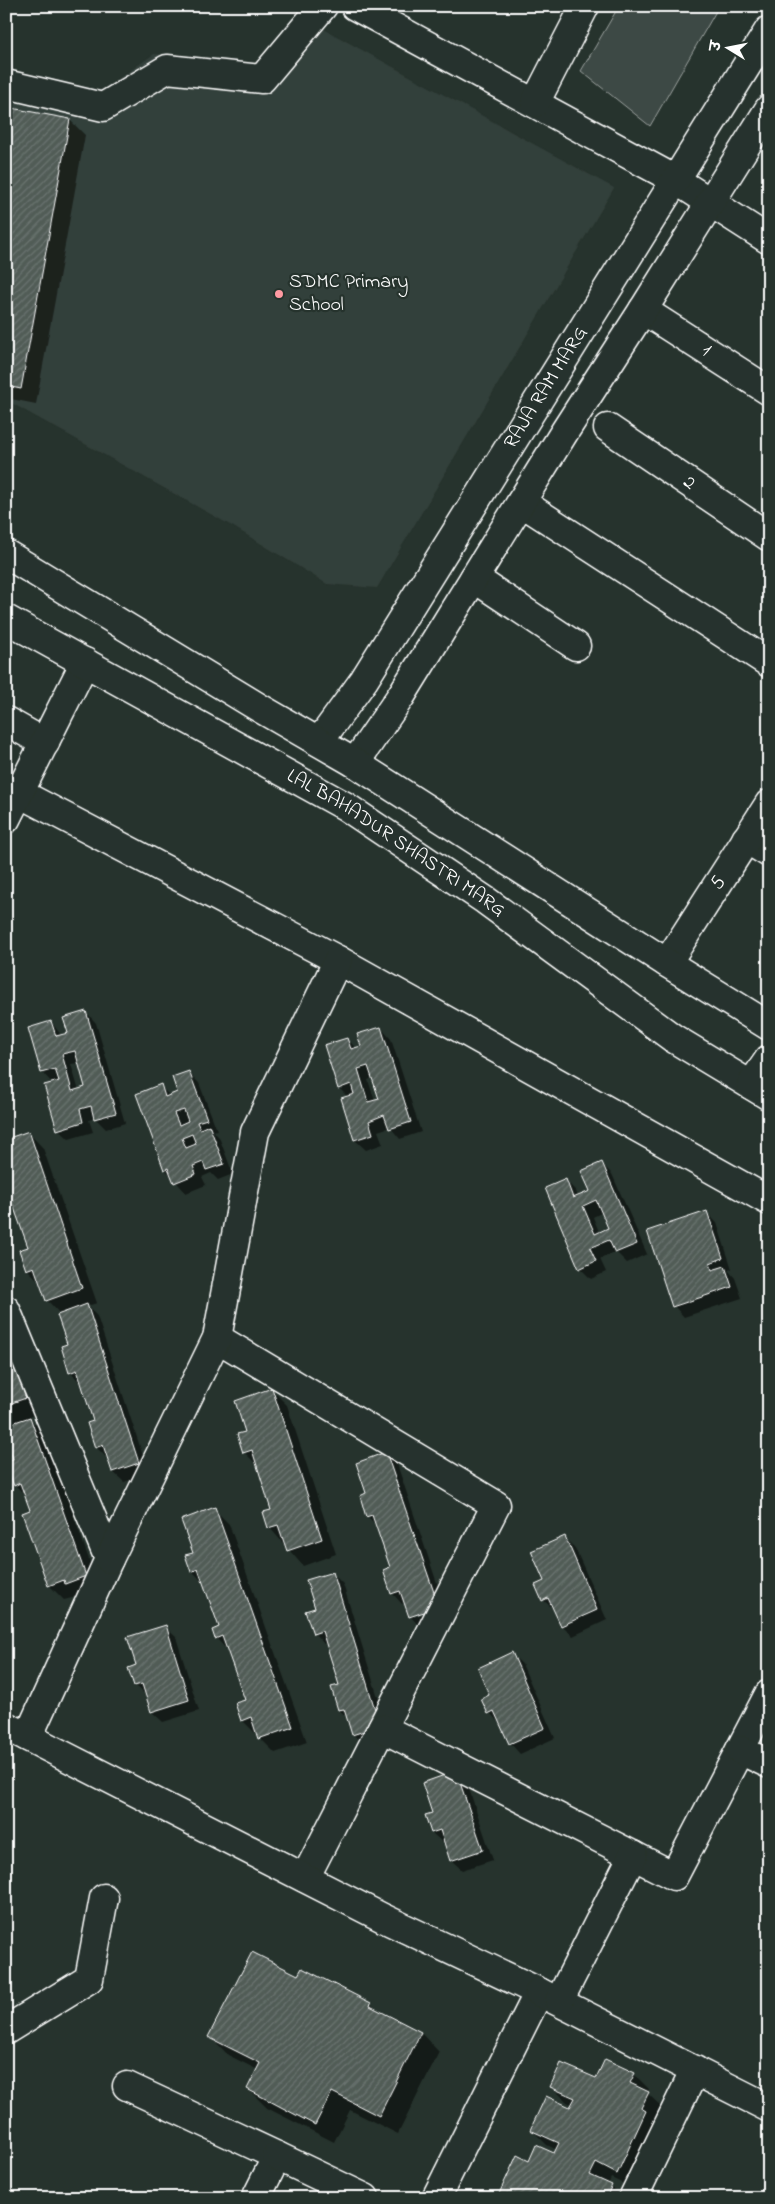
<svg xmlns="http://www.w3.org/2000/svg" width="775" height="2204" viewBox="0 0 775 2204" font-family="'Indie Flower','Playpen Sans Deva',sans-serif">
<defs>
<pattern id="building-hatch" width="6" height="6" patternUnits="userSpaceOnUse" patternTransform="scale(1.25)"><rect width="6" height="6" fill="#515c57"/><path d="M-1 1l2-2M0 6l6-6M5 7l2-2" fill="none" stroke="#6b7470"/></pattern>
</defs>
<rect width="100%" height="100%" fill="#26332d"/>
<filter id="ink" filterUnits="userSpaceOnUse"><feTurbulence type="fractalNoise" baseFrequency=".02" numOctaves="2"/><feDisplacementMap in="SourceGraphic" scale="10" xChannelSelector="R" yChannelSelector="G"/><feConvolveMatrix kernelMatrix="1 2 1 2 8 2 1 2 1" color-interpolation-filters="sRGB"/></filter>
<g filter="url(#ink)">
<path fill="#333f3a" d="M320 27 614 188 377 588 327 584 232 526 6 400V73L94 96 154 54 270 65Z"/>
<path fill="#3e4944" stroke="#9ea4a2" d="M619 6H719L650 126 581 71Z"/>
<path fill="#0007" fill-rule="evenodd" d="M6 109 70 120 85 135 36 404 6 398Z
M86 1012 96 1023 125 1123 106 1129 95 1118 89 1120 93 1132 69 1139 58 1129 53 1084 42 1072 51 1022 62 1036 69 1034ZM79 1063 87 1088 79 1091 71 1064Z
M381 1028 391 1039 421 1132 400 1139 390 1127 378 1131 383 1144 366 1150 355 1140 342 1099 348 1097 339 1088 347 1039 357 1049 363 1047ZM373 1078 380 1099 375 1101 368 1080Z
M188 1072 199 1083 217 1130 213 1131 219 1137 233 1174 218 1180 211 1173 202 1177 206 1185 186 1193 165 1169 160 1086 170 1096 179 1092Z
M28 1132 43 1148 97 1303 87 1306 97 1316 149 1474 124 1482 113 1472 108 1457H106L96 1447 95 1422 81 1383 70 1372 69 1345 61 1315 47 1300 41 1283 27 1269 29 1248 16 1208 6 1199V1140Z
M601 1163 612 1174 647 1254 627 1263 616 1252 600 1259 606 1272 591 1279 580 1268 565 1180 576 1191 578 1197 592 1192ZM603 1212 610 1229 600 1234 593 1217Z
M707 1213 717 1223 732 1269 728 1270 735 1278 742 1298 684 1317 674 1306Z
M6 1317 40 1413 28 1417 45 1434 100 1591 64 1600 49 1585 31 1510 27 1497 15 1485V1460L6 1426Z
M272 1390 287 1405 336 1554 303 1566 269 1527 273 1510 258 1466 244 1452Z
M386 1453 397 1464 444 1604 414 1614V1617L445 1606 420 1627 410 1616 405 1603 402 1604 392 1593 391 1568 377 1526 367 1516 368 1494Z
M214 1509 229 1524 307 1742 275 1753 242 1720 246 1700 228 1651 216 1638 220 1628 205 1584 192 1571 194 1554Z
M564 1537 575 1548 607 1620 573 1636 562 1625 555 1610 543 1600 546 1582Z
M332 1573 343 1584 390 1736 363 1745 353 1734 348 1718 339 1710 341 1686 327 1643 324 1644 314 1633 316 1608Z
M6 1594 10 1604 6 1605Z
M165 1627 176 1637 199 1711 163 1722 152 1712 147 1696 135 1685 138 1666Z
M511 1654 522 1664 555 1738 520 1754 510 1743 500 1724 490 1713 483 1699 491 1695Z
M424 1783H467L493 1860 462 1870 451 1860 446 1842 443 1843 432 1833 427 1816 434 1814Z
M298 1977 371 2004 378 2012 421 2033 439 2052 398 2134 350 2110 334 2142 267 2108 248 2089 258 2070 228 2055 210 2036Z
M634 2074 649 2089 647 2093 663 2108 632 2188 611 2178 608 2185 623 2198H499L529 2162 554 2155 557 2150 547 2145 532 2130 570 2109 573 2105 567 2102 552 2087Z"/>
<path fill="url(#building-hatch)" stroke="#fff" fill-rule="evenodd" d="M6 107 70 119 21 389 6 386Z
M86 1011 116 1113 94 1119 91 1106 80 1109 83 1122 57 1130 44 1085 59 1081 55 1069 41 1073 28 1028 51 1021 56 1036 68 1033 63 1018ZM75 1051 85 1087 72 1091 62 1054Z
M381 1027 411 1122 389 1129 384 1115 369 1121 373 1134 354 1140 341 1098 354 1094 351 1084 338 1089 324 1045 347 1038 351 1049 361 1046 357 1034ZM368 1066 379 1099 368 1102 358 1069Z
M189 1071 207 1119 197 1122 200 1129 209 1125 224 1164 206 1170 203 1162 193 1166 196 1174 174 1183 168 1168 164 1170 136 1094 161 1084 165 1097 177 1092 172 1077ZM184 1110 188 1121 179 1125 174 1113ZM192 1134 196 1144 186 1148 182 1138Z
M29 1131 82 1288 46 1301 34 1267 26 1270 19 1250 28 1247 8 1191 6 1192V1139Z
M602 1162 637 1244 615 1253 609 1240 590 1248 596 1261 579 1269 545 1188 566 1179 573 1198 590 1191 581 1171ZM596 1200 608 1228 595 1234 583 1206Z
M707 1211 723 1258 710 1263 712 1270 725 1266 732 1287 672 1307 647 1231Z
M87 1304 139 1463 112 1472 103 1445 95 1448 87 1423 93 1421 77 1370 69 1373 61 1346 67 1344 57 1315Z
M6 1342 26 1398 6 1405Z
M272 1388 322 1539 287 1551 278 1525 268 1528 263 1512 271 1510 252 1450 243 1453 237 1434 245 1432 235 1401Z
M30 1417 86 1576 65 1584 64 1580 48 1586 22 1513 30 1510 20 1483 14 1486 6 1465V1462L13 1459 6 1439V1425Z
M386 1452 439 1607 409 1617 400 1591 391 1594 383 1570 390 1567 372 1515 366 1517 360 1496 366 1493 356 1463Z
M215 1507 293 1727 258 1739 251 1717 241 1721 235 1703 245 1700 222 1636 215 1639 212 1630 219 1627 198 1569 191 1572 185 1555 193 1553 181 1520Z
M565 1536 597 1610 561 1626 548 1598 542 1601 535 1585 544 1581 531 1551Z
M333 1572 380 1726 352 1735 344 1709 338 1710 331 1687 339 1685 322 1631 313 1634 305 1611 315 1608 306 1580Z
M166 1625 189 1700 151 1712 142 1684 134 1686 128 1668 136 1665 127 1637Z
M512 1652 545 1728 509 1744 494 1711 488 1714 481 1699 489 1695 478 1668Z
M456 1771 483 1850 450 1861 440 1830 431 1833 425 1815 432 1813 422 1783Z
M252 1952 298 1975 302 1968 371 2003 370 2006 421 2032 379 2116 332 2092 315 2125 247 2089 260 2063 208 2037Z
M605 2059 635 2073 630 2083 649 2092 641 2108 646 2111 617 2174 596 2163 590 2175 612 2185 606 2198H497L517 2155 529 2161 536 2145 554 2153 559 2143 530 2130 546 2096 570 2107 575 2098 550 2087 561 2063 596 2078Z"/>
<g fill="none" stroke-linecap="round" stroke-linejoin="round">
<g stroke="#fff" stroke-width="31">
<g id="minor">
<path d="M355 6 674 179 769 240"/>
<path d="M6 84 103 107 167 69 262 79 323 6"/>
<path d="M535 103 585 6"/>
<path id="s1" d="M643 310 769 391"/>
<path id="s2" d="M608 428 769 537"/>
<path d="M521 502 769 663"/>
<path d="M474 578 576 646"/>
<path d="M6 721 45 743"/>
<path id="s3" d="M319 742 364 680 769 30"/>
<path d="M355 763 401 696 565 431 643 310 769 109"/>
<path d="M19 793 338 960 769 1201"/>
<path d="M6 819 85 662"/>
<path d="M746 839 769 853"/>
<path id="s4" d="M667 963 769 804"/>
<path d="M6 1310 109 1559 28 1737"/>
<path d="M217 1338 496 1505 305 1878"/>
<path d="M109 1559 217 1338 255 1132 338 960"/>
<path d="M6 1726 383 1918 539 1992 436 2198"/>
<path d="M382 1728 674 1876 769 1694"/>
<path d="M740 1750 769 1764"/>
<path d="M539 1992 769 2108"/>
<path d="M559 2001 633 1855"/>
<path d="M6 2030 89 1979 104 1898"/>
<path d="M127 2086 277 2156 256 2198"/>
<path d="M277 2156 365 2198"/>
<path d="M633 2198 695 2070"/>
</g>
</g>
<g stroke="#fff" stroke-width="31">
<g id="major">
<path d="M6 554 258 707 355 763 667 963 769 1026"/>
<path id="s5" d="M6 619 345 806 485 900 673 1038 769 1096"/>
<path d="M751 1085 769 1059"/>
</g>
</g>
<use href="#minor" stroke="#26332d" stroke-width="28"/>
<use href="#major" stroke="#26332d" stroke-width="28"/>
</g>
</g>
<circle fill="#ff9aa2" stroke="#26332d" stroke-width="2" cx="279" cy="294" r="5"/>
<g text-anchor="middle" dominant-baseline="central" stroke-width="4.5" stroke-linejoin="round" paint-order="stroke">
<g font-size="20" fill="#fff" stroke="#26332d" text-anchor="start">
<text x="289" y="282">SDMC Primary<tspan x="289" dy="23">School</tspan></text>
</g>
<g font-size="20" fill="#fff" stroke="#26332d">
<text stroke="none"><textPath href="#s1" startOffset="75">1</textPath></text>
<text stroke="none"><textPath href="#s3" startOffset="421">RAJA RAM MARG</textPath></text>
<text stroke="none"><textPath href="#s2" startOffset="98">2</textPath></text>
<text stroke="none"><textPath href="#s5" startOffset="450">LAL BAHADUR SHASTRI MARG</textPath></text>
<text stroke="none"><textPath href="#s4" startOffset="95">5</textPath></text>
</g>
</g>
<rect width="775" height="2204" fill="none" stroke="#26332d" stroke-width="25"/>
<rect x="12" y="12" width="750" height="2179" fill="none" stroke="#fff" stroke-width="2" filter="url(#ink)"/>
<g transform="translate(728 48) rotate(280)" stroke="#26332d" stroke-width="4" paint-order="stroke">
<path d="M0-4L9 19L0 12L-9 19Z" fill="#ffffff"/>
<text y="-8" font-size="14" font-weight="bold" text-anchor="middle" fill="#ffffff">उ</text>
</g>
</svg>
